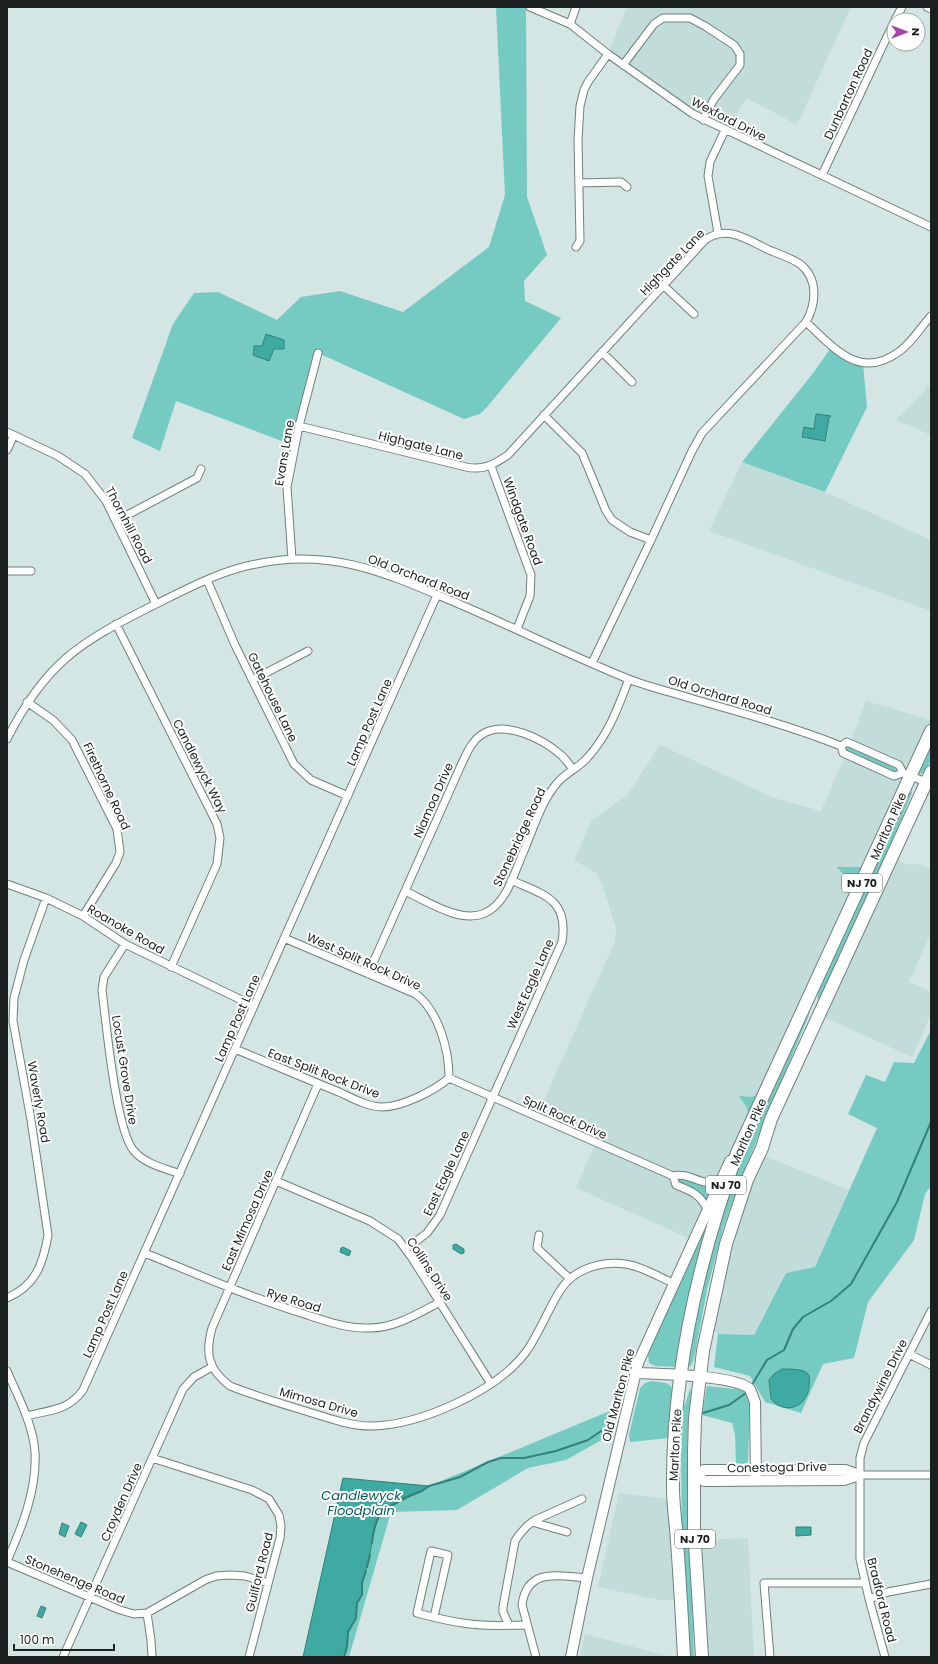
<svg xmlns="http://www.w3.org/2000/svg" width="938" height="1664" viewBox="0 0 938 1664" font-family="Poppins,sans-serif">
<rect width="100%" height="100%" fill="#d3e6e4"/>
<path fill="#c1dcd9" d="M627 7H851L797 125 747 98 725 130 693 114 608 54Z
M931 384V435L896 420Z
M742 462 825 492 931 540V611L709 531Z
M866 701 931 720V731L719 1182 697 1194 707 1209 693 1240 576 1188 596 1142 537 1116 615 941 616 929 603 887 596 873 574 860 592 820 628 794 660 745 774 798 821 811 846 754Z
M891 857 909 865 920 864 931 869V933L909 982 931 992V1014L912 1057 819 1015Z
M758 1153 849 1190 815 1267 786 1273 754 1335 718 1334 708 1324Z
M619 1493 668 1499 675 1600H659L598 1587Z
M748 1538 754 1657H702L695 1540Z
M585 1634 672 1657 682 1654 681 1657H580Z"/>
<path fill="#75cac2" d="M496 7H526L527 197 547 255 524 281 525 301 561 318 487 407 480 414 464 419 318 353 295 446 176 401 160 451 132 438 173 324 194 293 218 292 277 320 301 297 340 291 403 312 489 247 505 195Z
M832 346 863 364 867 407 825 492 742 462 814 372Z
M847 742 899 765 903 773 894 776 843 753Z
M931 743V760L926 771 918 775V772Z
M911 790 912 793 872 890 818 1003 817 991Z
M871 863 853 887 848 878 836 867H860Z
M811 1005 809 1015 741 1178 723 1228 707 1290 694 1359 690 1367 688 1364C703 1283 721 1202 754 1125 772 1085 792 1045 811 1005Z
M931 1030V1186L925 1194 914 1240 868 1302 854 1358 823 1364 801 1413 765 1402 750 1376 714 1367 718 1334 754 1335 786 1273 815 1267 877 1128 848 1114 866 1075 885 1082 894 1062 914 1063Z
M760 1094 749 1117 746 1106 739 1096 751 1097Z
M673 1176 719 1182 707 1209 703 1200 676 1185Z
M710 1213 693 1275 676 1367 655 1366 649 1363 648 1355Z
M651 1381 666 1383 671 1386 673 1394 669 1438 630 1442 629 1435 640 1388 645 1383Z
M707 1386 743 1390 750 1400 748 1462 743 1465 736 1463 735 1434 732 1423 702 1415Z
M690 1389 691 1391 687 1444 694 1657H689L682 1523 681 1455 684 1407Z
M612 1410 605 1438 566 1460 528 1468 457 1510 391 1512 349 1657H344L347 1647 348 1632 356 1618 357 1603 362 1595V1583L369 1559 374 1530 379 1514 383 1509 422 1491 429 1486Z"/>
<path fill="#3eaaa2" stroke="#33817b" d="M266 334 284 340V349H274L269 361 253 355 254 346H262Z
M816 414 831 416 829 418 825 441 802 437 804 427 814 429Z
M456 1244 464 1249V1253L461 1254 453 1249V1245Z
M343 1247 351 1251 349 1256 340 1252 341 1248Z
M782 1369C788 1369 803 1369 807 1373 810 1376 810 1380 809 1384 809 1407 785 1416 771 1399L769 1380 774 1374Z
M343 1478 429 1486 381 1512 374 1530 369 1559 362 1583V1595L357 1603 356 1618 348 1632 347 1647 344 1657H303Z
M81 1522 87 1525 81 1537 75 1534Z
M62 1523 69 1526 65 1537 59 1534Z
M796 1527H811V1535L796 1536Z
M41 1606 46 1608 42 1618 37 1616Z"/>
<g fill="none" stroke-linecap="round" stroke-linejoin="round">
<path stroke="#33817b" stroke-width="2" d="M753 1383 767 1360 784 1350 793 1329 803 1317 831 1301 851 1284 897 1202 931 1122
M703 1413 729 1405 746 1393
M402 1499 422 1491 429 1486 460 1477 488 1462 501 1458H524L556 1451 588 1440 604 1429 613 1428
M372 1543C375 1519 377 1513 399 1501
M367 1567 370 1555
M344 1657 347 1647 348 1632 356 1618 357 1603 362 1595V1583L366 1571"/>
<g stroke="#6f807e" stroke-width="9">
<path id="street" d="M530 7 570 24 608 54 693 114 931 227
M927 7 931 9
M895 20 902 7
M570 24 576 7
M623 65 654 24 663 18H690L705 26 734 45 740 54V65L714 99 703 120
M822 175 894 22
M579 183 621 182 627 187
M718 233 708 176 710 162 725 130
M576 247 580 241 578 140 580 106 584 90 588 82 608 54
M663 285 694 314
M806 322C835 349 860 381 900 351 912 342 921 327 931 316
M602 352 632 382
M544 415 582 453 606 511 612 520 630 532 651 540
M299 426 466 467C484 471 494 464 508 455L705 240C727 224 748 240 769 250 779 254 791 258 800 264 819 279 816 304 806 322L702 433 692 451 651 540 592 663
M7 432 58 456 85 474 106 501 156 604
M7 450 14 435
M491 466 531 575 530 596 517 629
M116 521 197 478 201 469
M292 559 287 487 299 426 318 353
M7 571H31
M207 580 235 645 294 764 311 780 348 796
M116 624 217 824 220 838 217 864 171 967
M252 680 308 651
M27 702 53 720 72 740 117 829 120 852 116 863 83 916
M7 739C45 664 78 643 152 606 185 590 219 571 256 564 333 547 390 575 459 604 515 628 570 655 626 678 648 687 671 692 693 699 743 713 793 727 841 746
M841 746 843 753 894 776 903 773 926 782
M841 746 847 742 899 765 903 773
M7 884 46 898 83 916 125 944 254 1006
M405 891C427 901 460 924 485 913 507 903 514 873 523 853 533 830 541 801 558 782 567 772 580 767 588 757 609 734 618 707 629 679
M284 938 416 994C439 1012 449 1050 449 1078
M125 944 104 977 102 990C106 1022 116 1131 134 1151 145 1164 164 1168 180 1174
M368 974 462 763C467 753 471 742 481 735 504 719 543 739 561 755 566 759 569 765 573 769
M235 1049C269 1063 304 1078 339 1092 352 1098 368 1107 382 1107 402 1107 434 1091 449 1078
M449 1078 673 1176C691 1172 698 1186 719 1182
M318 1084 212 1328C205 1354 208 1369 230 1386 253 1395 276 1402 299 1409 323 1416 347 1426 372 1426 420 1425 497 1391 526 1352 540 1332 548 1309 561 1289 578 1264 614 1258 640 1268 651 1272 662 1278 673 1283
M673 1176 676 1185C691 1191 700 1194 707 1209
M276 1181 370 1221 398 1239 412 1258 491 1384
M539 1235 537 1248 569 1278
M406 1249 427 1233 440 1215 562 942C569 899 544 895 511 880
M145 1253C196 1274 247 1296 301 1313 323 1320 346 1329 369 1328 395 1328 417 1314 440 1302
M7 1298C35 1286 43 1265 48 1235L31 1120 13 1021 14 998 24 960 46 898
M909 1354 931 1365
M7 1371C18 1397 33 1424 35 1452 37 1490 22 1527 7 1561
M26 1416C50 1410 68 1411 83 1390L437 595
M152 1458 252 1490 269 1499 279 1515 281 1526 280 1538 249 1657
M859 1475H931
M532 1522 567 1532
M7 1562 120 1610 134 1614 147 1613 205 1580 216 1576 230 1575 245 1576 268 1583
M869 1599 888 1592 931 1584
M147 1613 151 1640 152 1657
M434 1617 448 1555 431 1551 417 1613C432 1617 448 1621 463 1623 484 1627 505 1625 526 1625
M509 1625 503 1612V1607L515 1541 519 1535 527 1526 535 1520 582 1499
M63 1657 183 1389 194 1377 212 1367
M536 1657 522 1605C527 1567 559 1576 587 1578
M770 1657 764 1583H865
M885 1657 869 1599 860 1559V1458L864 1443 931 1311"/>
</g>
<g stroke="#6f807e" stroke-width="12">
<path id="secondary" d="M635 1373C659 1374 734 1375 750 1389L755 1402 756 1480
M694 1475 704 1470H845L859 1475
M697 1475 704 1481H712L844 1480 859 1475
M571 1657 587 1578 638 1363 730 1161"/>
</g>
<g stroke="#6f807e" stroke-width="14">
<path id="highway" d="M684 1657C682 1619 680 1580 677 1542 676 1524 673 1506 673 1488 672 1373 698 1261 737 1153L931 731
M702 1657 694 1528V1451L695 1418 703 1351 726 1244 747 1180 762 1148 771 1119 931 772"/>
</g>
<use href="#street" stroke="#fff" stroke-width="7"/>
<use href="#secondary" stroke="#fff" stroke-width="10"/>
<use href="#highway" stroke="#fff" stroke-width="12"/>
</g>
<g text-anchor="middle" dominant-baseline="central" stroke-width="4" stroke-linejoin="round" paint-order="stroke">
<g fill="#fff" stroke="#5e6362" stroke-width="1">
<rect x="842" y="874" width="40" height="18" rx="3"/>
<rect x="706" y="1176" width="40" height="18" rx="3"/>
<rect x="675" y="1530" width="40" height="18" rx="3"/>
</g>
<g font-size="11" font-weight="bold" fill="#19201f">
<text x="862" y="883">NJ 70</text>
<text x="726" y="1185">NJ 70</text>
<text x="695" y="1539">NJ 70</text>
</g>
<g font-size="12" fill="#19201f" stroke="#fff">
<text transform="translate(848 94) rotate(-65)">Dunbarton Road</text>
<text transform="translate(729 119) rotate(27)">Wexford Drive</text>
<text transform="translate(672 262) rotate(-46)">Highgate Lane</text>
<text transform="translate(421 445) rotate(14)">Highgate Lane</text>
<text transform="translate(284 453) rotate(-80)">Evans Lane</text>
<text transform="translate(523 521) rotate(70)">Windgate Road</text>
<text transform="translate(129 525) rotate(62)">Thornhill Road</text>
<text transform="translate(419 577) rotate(21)">Old Orchard Road</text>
<text transform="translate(720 695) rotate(17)">Old Orchard Road</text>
<text transform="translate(273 697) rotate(64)">Gatehouse Lane</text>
<text transform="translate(369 722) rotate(-66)">Lamp Post Lane</text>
<text transform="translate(200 766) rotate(63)">Candlewyck Way</text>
<text transform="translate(107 786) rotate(65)">Firethorne Road</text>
<text transform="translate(433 800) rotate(-66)">Niamoa Drive</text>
<text transform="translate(888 826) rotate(-66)">Marlton Pike</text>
<text transform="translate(519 837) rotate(-65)">Stonebridge Road</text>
<text transform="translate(126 929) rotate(30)">Roanoke Road</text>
<text transform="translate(364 961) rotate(24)">West Split Rock Drive</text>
<text transform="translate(530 984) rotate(-66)">West Eagle Lane</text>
<text transform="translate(237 1018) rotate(-66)">Lamp Post Lane</text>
<text transform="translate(125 1070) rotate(81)">Locust Grove Drive</text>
<text transform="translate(324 1073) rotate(21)">East Split Rock Drive</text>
<text transform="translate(39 1102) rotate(80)">Waverly Road</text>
<text transform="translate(565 1117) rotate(24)">Split Rock Drive</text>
<text transform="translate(748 1132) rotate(-66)">Marlton Pike</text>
<text transform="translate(446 1173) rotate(-65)">East Eagle Lane</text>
<text transform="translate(247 1220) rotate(-66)">East Mimosa Drive</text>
<text transform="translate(430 1269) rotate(57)">Collins Drive</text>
<text transform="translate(294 1300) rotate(17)">Rye Road</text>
<text transform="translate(105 1314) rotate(-66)">Lamp Post Lane</text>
<text transform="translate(880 1386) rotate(-63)">Brandywine Drive</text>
<text transform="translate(618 1395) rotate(-75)">Old Marlton Pike</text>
<text transform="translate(319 1402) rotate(16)">Mimosa Drive</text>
<text transform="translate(675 1445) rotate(-87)">Marlton Pike</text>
<text transform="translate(777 1467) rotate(-1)">Conestoga Drive</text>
<text transform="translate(121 1502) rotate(-66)">Croyden Drive</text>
<text transform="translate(259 1572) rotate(-76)">Guilford Road</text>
<text transform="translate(75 1579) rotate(23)">Stonehenge Road</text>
<text transform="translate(882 1600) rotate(76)">Bradford Road</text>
</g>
<g font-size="13" font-style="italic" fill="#005e59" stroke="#fff">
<text x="361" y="1495">Candlewyck<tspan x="361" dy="15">Floodplain</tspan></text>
</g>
</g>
<rect width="938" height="1664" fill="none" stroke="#19201f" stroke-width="16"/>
<g transform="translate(906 32) rotate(90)"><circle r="19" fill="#ffffff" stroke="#a3a6a5"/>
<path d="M0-3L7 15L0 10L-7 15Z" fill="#a543aa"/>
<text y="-6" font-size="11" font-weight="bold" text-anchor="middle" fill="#19201f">N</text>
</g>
<path d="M14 1644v6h100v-6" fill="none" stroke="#19201f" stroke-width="2"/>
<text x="20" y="1644" font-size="12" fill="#19201f" stroke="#ffffff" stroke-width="3" paint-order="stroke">100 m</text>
</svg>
